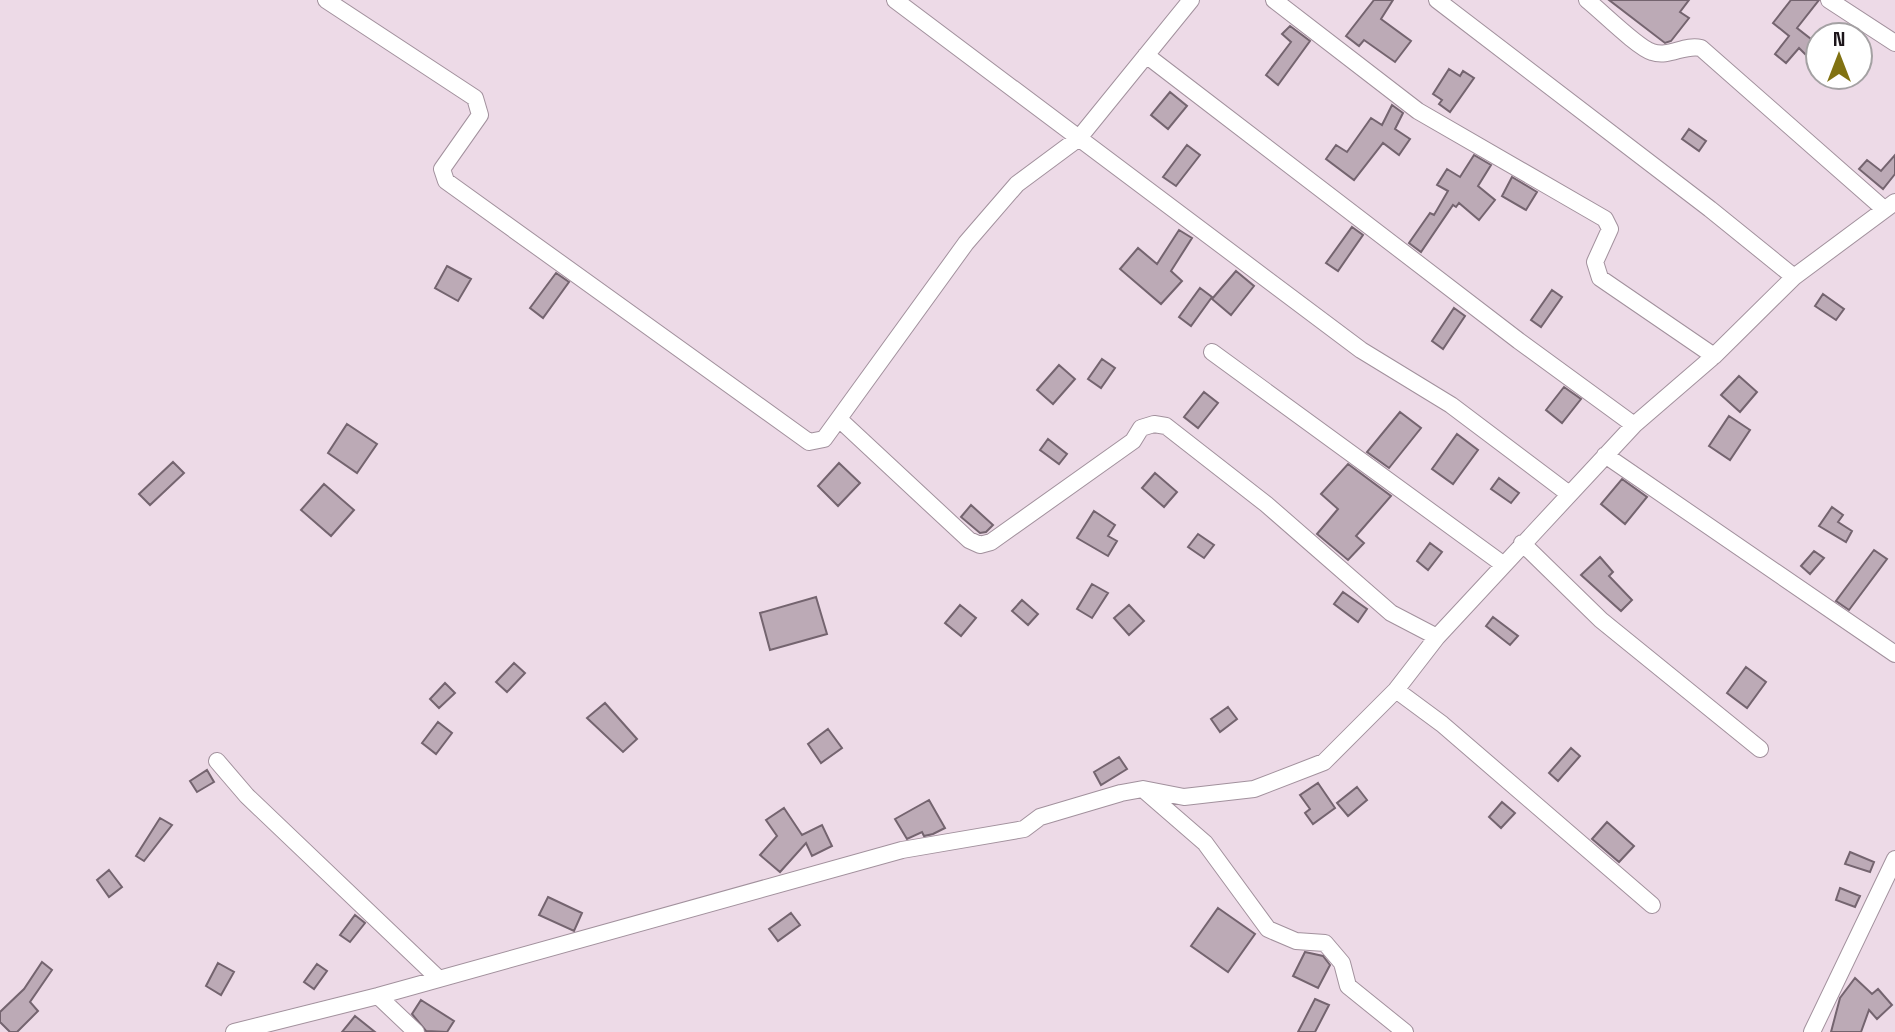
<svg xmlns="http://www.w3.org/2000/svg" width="1895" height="1032" viewBox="0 0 1895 1032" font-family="'Space Grotesk',sans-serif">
<rect width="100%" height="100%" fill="#eddae7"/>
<path fill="#bcaab6" stroke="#74646f" stroke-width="2" d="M1374 0H1393L1381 19 1411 41 1395 62 1364 40 1359 46 1346 36Z
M1609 0H1689L1680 12 1689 18 1671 41 1665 43Z
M1791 0H1819L1797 28 1816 43 1806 55 1799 48 1786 63 1775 54 1789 36 1773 23Z
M1290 26 1310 41 1278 85 1266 75 1291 42 1282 34Z
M1449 69 1460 76 1463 71 1474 78 1450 112 1439 104 1442 100 1433 94Z
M1170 92 1187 106 1168 129 1151 115Z
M1392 105 1403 113 1395 129 1410 139 1399 155 1383 143 1354 180 1326 159 1336 145 1347 152 1371 118 1382 125Z
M1689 129 1706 141 1699 151 1682 139Z
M1187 145 1200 155 1176 186 1163 177Z
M1474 155 1491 165 1478 186 1495 200 1479 220 1459 203 1456 207 1453 205 1421 252 1409 243 1430 213 1434 215 1448 191 1437 185 1447 169 1460 177Z
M1895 155V174L1883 189 1859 169 1867 160 1881 171Z
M1512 177 1537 192 1526 210 1502 196Z
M1352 227 1363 235 1338 271 1326 263Z
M1179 230 1192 238 1171 271 1182 281 1161 304 1120 269 1138 248 1157 264Z
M447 266 471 279 458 301 435 288Z
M1236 271 1254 286 1231 315 1212 299Z
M556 273 569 282 543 318 530 308Z
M1200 288 1212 297 1191 326 1179 317Z
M1552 290 1562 297 1541 327 1531 320Z
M1823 294 1844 309 1836 320 1815 306Z
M1454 308 1465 316 1443 349 1432 341Z
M1102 359 1115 368 1101 388 1088 379Z
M1059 365 1075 379 1053 404 1037 390Z
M1739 376 1757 392 1740 412 1721 395Z
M1564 387 1581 399 1562 423 1546 410Z
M1204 392 1218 403 1198 428 1184 417Z
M1400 412 1421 428 1389 468 1367 452Z
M1729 416 1750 430 1730 460 1709 446Z
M347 424 377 444 357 473 328 453Z
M1457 434 1478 450 1453 484 1432 469Z
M1048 439 1067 454 1059 464 1040 450Z
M173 462 184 473 150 505 139 494Z
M839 463 860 483 838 506 818 486Z
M1348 464 1391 496 1356 536 1364 543 1348 560 1317 534 1338 509 1321 494Z
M1155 473 1177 492 1164 507 1142 488Z
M1499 478 1519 493 1511 503 1491 489Z
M1622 479 1647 497 1625 524 1601 504Z
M324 484 354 510 331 536 301 510Z
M971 505 993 525 986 532 980 533 961 517Z
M1832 507 1843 515 1838 522 1852 531 1846 542 1819 526Z
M1094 511 1115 525 1108 536 1117 541 1108 556 1077 538Z
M1198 534 1214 545 1204 558 1188 547Z
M1430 543 1442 552 1428 570 1417 561Z
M1874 550 1887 559 1849 610 1836 601Z
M1814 551 1824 558 1810 574 1801 566Z
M1600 557 1613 572 1609 576 1632 600 1621 611 1581 575Z
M1092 584 1108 593 1092 618 1077 609Z
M1343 592 1367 609 1358 622 1334 604Z
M816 597 827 634 770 650 760 613Z
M1022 600 1038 614 1028 625 1012 611Z
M960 605 976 618 961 636 945 623Z
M1129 605 1144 621 1129 635 1114 618Z
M1493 617 1518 636 1510 645 1486 626Z
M514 663 525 673 507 692 496 682Z
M1746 667 1766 682 1747 708 1727 693Z
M445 683 455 693 439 708 430 699Z
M605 703 637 739 623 752 587 718Z
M1228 707 1237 719 1220 732 1211 719Z
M438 722 452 733 436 754 422 743Z
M828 729 842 748 821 763 808 744Z
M1571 748 1580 756 1558 781 1549 773Z
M1119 757 1127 769 1101 785 1094 772Z
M207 770 214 782 197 792 190 781Z
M1318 783 1335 808 1313 824 1305 813 1310 809 1300 795Z
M1357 787 1367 800 1348 816 1337 803Z
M929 800 945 828 933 834 924 836 922 832 907 839 895 819Z
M1502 802 1515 813 1501 828 1489 817Z
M784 808 802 835 822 825 832 846 812 856 806 843 780 872 760 855 777 836 766 820Z
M160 818 172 825 144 861 136 856Z
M1607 822 1634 846 1619 862 1592 839Z
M1850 852 1874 862 1870 872 1845 864Z
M109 870 122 887 109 897 97 880Z
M1840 888 1860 896 1855 907 1836 900Z
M548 897 582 913 574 931 539 915Z
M1218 908 1255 934 1228 972 1191 946Z
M791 913 800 925 778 941 769 929Z
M355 915 365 923 350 942 340 935Z
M1305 952 1323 956 1330 965 1318 988 1293 976Z
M42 962 52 970 30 1002 38 1011 17 1032H10L0 1022V1012L24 989Z
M218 963 234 972 221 995 206 986Z
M317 964 327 971 314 989 304 982Z
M1855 978 1872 994 1878 989 1892 1005 1877 1019 1869 1010 1861 1032H1831L1840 998Z
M1315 999 1329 1005 1315 1032H1298Z
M421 1000 454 1021 447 1032 426 1031 412 1014Z
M355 1016 375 1032H342Z"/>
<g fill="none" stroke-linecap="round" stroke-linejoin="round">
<g stroke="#a2919d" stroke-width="18">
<path id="street" d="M326 0 475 98 480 115 442 169 446 181 809 442 824 439 966 243 1017 184 1079 138 1191 0
M895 0 1361 350 1451 405 1569 494
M1274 0 1418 111 1605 219 1610 229 1595 262 1600 278 1714 356
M1437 0 1710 209 1794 277
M1587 0C1601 11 1638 48 1652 52 1669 58 1684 44 1701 48L1884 209
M1829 0 1895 43
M1146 55 1519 341 1634 425
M1212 352 1504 565
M839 419 969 540 980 545 991 542 1133 441 1141 428 1154 424 1166 426 1266 504 1391 613 1437 637
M1605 455 1895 654
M1522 543 1601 620 1760 749
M1396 690 1442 724 1652 905
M217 761 247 796 438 978
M1145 791 1205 843 1268 929 1296 941 1325 943 1342 963 1348 986 1405 1032
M378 996 416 1032
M234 1032 378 996 902 850 1024 829 1040 817 1121 793 1143 789 1184 797 1254 789 1324 762 1396 690 1437 637 1634 425 1714 356 1794 277 1895 202
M1812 1032 1895 859"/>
</g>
<use href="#street" stroke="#fff" stroke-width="16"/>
</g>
<g transform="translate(1839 56)"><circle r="33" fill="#ffffff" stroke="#a4a1a3" stroke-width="2"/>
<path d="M0-5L12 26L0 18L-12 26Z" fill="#817212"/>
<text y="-10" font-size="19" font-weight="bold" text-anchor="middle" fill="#1b1419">N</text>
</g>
</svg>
